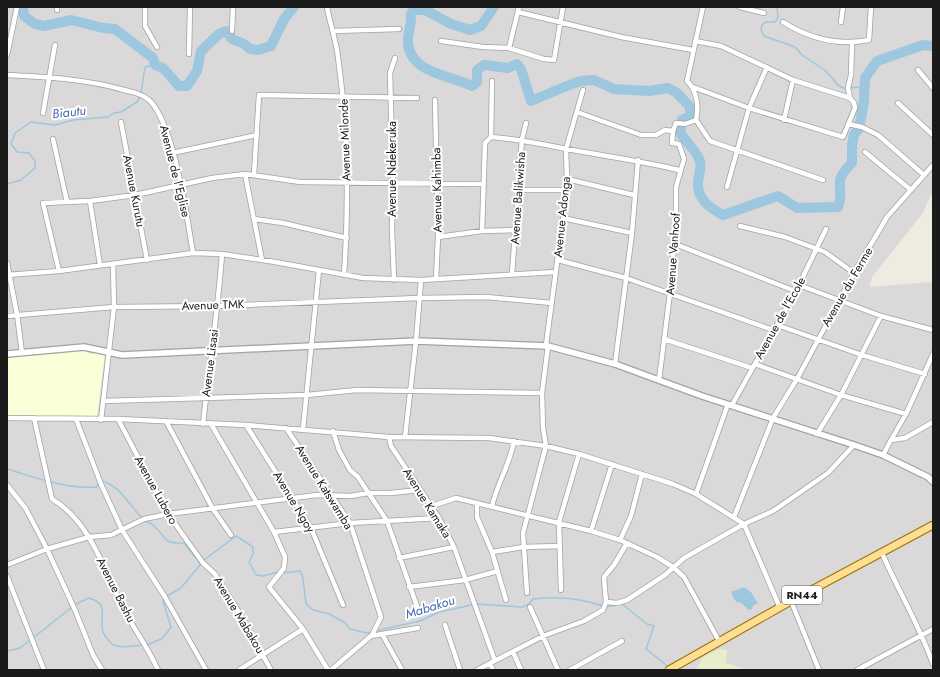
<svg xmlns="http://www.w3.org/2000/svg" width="940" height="677" viewBox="0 0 940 677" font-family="Jost,sans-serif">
<rect width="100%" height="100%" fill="#eeebe0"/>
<path fill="#dad8d8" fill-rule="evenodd" d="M7 7H933L932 193 922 214 872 277 869 287 930 282 933 284V670H748L703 657 696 670H7ZM744 587 751 592 757 600 753 606 748 607 744 606 731 593Z"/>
<path fill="#faffd8" d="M85 349 88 353 93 354 97 351 105 354 97 418 7 417V358Z"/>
<path fill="#e7eeca" d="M720 649 727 650 726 663 748 670H696L703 657Z"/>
<path fill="#9dc7de" d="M744 587 751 592 758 603 753 606 752 609 749 610 741 603 737 602 734 599 731 592Z"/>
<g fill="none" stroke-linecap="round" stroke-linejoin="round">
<path stroke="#9dc7de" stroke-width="1.5" d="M777 7 778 18 775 22H766L762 25 761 30 764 36 795 47 802 55 826 71 839 86 846 89
M850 88 858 87 865 91
M141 93 145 67 155 65
M7 184 21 180 35 168V161L29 153 17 152 11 144 15 133 31 122 55 125 73 120 108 117 114 113 121 112 137 102 140 97
M7 469C37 478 65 489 96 487L99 484
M101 481C119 484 130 506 142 518
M144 521C147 522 151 523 153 525 167 536 160 544 184 543L200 563
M282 573 300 571 303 578 306 604 313 610 329 614 344 622 350 629 367 633 371 632
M622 604 647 624 654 626 646 649 670 668
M606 607 616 605
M375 631 420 621 439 612 476 604 522 607 529 604 533 599C557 596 580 598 603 606
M33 638 76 604 89 598C111 604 98 617 103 632 105 637 109 641 113 645L122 647 143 645
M147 645 163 638 171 627 163 601 165 597 181 588 204 560 236 536 253 547V554L249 562 256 575 263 576 278 572
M7 651 20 648 30 640"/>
<path stroke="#9dc7de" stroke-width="10" d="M23 7 24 16 35 24 44 26 71 20 103 28 115 29 153 58 155 65 163 68 179 86H187L197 71 201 51 219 34 226 31 232 39 244 44 250 49 258 50 271 46 284 19 294 7
M494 7 481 26 470 30 451 24 425 10H414L411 14C412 25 407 34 408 44 412 74 450 75 472 86L477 82V70L484 65 508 68 517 64 521 69 531 101 569 85 581 81 594 80 614 89 649 91 668 88 677 93 690 107V116L682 120 680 133C686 141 697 152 700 161 702 169 698 175 698 183 697 199 710 208 723 215L778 196 797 208 838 207C846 186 830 184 852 163V146L854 134 859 129 864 101 865 78 877 61 923 45 933 46"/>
<g stroke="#a2a2a2" stroke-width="6">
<path id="minor" d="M57 7V10
M145 7V26L157 47
M327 7C330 24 336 40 338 57 348 129 349 203 344 275
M740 7 764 13
M518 12 621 37 693 50
M783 22C810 39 838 46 869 40L871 7
M841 22 843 7
M232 31 233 7
M333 31 399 29
M441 41 483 47 509 48 544 59 554 60 563 7
M695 41 721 46 793 80 850 98
M509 48 519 7
M189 54 190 7
M7 55 17 7
M918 70 933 88
M7 75C47 77 86 79 124 90 133 92 142 94 149 100 174 123 187 218 193 253
M492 81 491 137C517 139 541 144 567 149 605 156 642 161 679 170
M693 87 749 108 843 137 855 108 854 103 850 98 848 88 851 75 852 43
M435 100 438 237 436 279
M898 103 933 135
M577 112 641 135H656L665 130 673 131
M43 113 55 45
M696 120 710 141 823 180
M784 120 793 80
M121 122 147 260
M848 124 862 127 878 135 924 175
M53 139 67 202
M865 152 911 190
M172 153 257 135
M245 174 262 260
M254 174 259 95 417 98
M567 179 634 195
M727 187 749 108 767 67
M519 190H565
M90 201 100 265
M563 218 632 233
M254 219 283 223 347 238
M740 226 785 237 825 252 854 273
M482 231 485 143 491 137
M438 237 482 231 516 230
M675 244 795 291
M558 260 626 278 773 330
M7 263 17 314 22 353
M59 271 43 203 90 201 135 195 212 178 245 174 300 182 483 184
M512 274 522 139 526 123
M7 275 59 271 193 253 222 254 275 262 363 278 421 280 556 272
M394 280 392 229 393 183 390 73 395 58
M799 285 881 316 933 330
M7 316 114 307 218 306 419 298 486 297 552 303
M777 325 862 355 925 374
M664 339 752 368
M546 345 563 218 567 179 566 149 583 90
M615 364 632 233 638 160
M755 364 841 395 906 414
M659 380 670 293 676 223V187L684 159 679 144 672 143 673 131 676 123 685 124 696 120C699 107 697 90 687 81L703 7
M103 401 307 395 357 390 542 393
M732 405 799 285 826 229
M7 418 118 419 246 425 389 437 489 438 546 446 579 454 673 484 696 494 744 524 780 608
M34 418 52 499C93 523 106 577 128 617 138 635 150 651 158 670
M76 419 101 484 122 530 165 597 206 670
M118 419 168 514 203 563 215 574 237 609 271 670
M101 420 114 307 113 264
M166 421 213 509 231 535
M203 424C209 367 218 311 222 254
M211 424 274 532 285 557 284 568 269 587 303 629 328 670
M246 425 311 528 343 605
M286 428 350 523 381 617 372 635 331 670
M303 429 319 270
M333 431 339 450 350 470 358 477 387 521 419 612
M817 434 841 395 881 316
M389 437 391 446 439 518 454 547 495 661
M405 437 416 341 421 280
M891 440 906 414 933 354
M883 455 891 440 905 438 933 422
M7 485 26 509 47 549 75 610 93 655 102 670
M696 494 728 404
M477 503V517L492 552 506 600
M432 506 456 498 591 531 620 540 657 557 673 567 684 577 719 641
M492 506C497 484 510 464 514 441
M734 517 773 418 797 379 854 273 887 217 933 165
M591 531 612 464
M274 532 350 523 439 518
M620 540 631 516 642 474
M492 552 523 547 559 546
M882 553C898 590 919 625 933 664
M399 558 454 547
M7 565 47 549 89 537 111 535 144 519 168 514 317 495 351 496 368 493H391L420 490
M7 576 44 670
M409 587 465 580 498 571
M561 590 559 522 579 454
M527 593 523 533 546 446 543 428 542 393 548 346
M791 601 819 670
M606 602 604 577 614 565 627 543
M530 607 558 670
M445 625 460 670
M382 634 418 628
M371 636 382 634 402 670
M513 652 521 670
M490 663 493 670
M239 670 303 629
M477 670 543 636 584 621 603 610 606 602 617 603 627 600 665 575 684 558 744 524 773 511 828 473 854 445
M570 670 622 641
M857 670 933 629"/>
</g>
<g stroke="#a2a2a2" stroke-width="8">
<path id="tertiary" d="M7 354 84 347 122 355 416 341 548 346 615 364 702 396 854 445 883 455 928 477 933 482"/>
</g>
<g stroke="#937500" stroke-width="9">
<path id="primary" d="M669 670 791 601 933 525"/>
</g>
<use href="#minor" stroke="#fff" stroke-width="4.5"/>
<use href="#tertiary" stroke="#fff" stroke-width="5.5"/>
<use href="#primary" stroke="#ffde94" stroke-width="7"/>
</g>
<g text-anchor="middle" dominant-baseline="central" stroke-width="4" stroke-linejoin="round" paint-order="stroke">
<rect fill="#fff" stroke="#5f5f5f" stroke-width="1" x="782" y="586" width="40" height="18" rx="3"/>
<g font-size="11" font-weight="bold" fill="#1b1b1b">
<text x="802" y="595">RN44</text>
</g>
<g font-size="12" fill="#1b1b1b" stroke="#fff">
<text transform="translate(345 140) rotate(-92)">Avenue Milonde</text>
<text transform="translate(392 169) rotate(-90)">Avenue Ndekeruka</text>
<text transform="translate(175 171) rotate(76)">Avenue de l'Eglise</text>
<text transform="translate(437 190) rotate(-91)">Avenue Kahimba</text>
<text transform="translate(134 191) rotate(79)">Avenue Kurutu</text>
<text transform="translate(518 198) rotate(-86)">Avenue Balikwisha</text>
<text transform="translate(562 217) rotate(-84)">Avenue Adonga</text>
<text transform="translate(673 254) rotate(-86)">Avenue Vanhoof</text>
<text transform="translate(847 287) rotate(-60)">Avenue du Ferme</text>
<text transform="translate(213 305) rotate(-2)">Avenue TMK</text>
<text transform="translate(780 318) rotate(-61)">Avenue de l'Ecole</text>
<text transform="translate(210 363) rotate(-83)">Avenue Lisasi</text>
<text transform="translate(324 487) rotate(58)">Avenue Katswamba</text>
<text transform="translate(156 490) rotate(61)">Avenue Lubero</text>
<text transform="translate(294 502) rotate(59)">Avenue Ngoy</text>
<text transform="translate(427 503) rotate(58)">Avenue Kamaka</text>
<text transform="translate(116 590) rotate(63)">Avenue Bashu</text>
<text transform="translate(239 615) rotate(59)">Avenue Mabakou</text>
</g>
<g font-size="13" font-style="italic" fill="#446caf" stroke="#fff">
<text transform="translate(69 112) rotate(-7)">Biautu</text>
<text transform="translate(430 607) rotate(-17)">Mabakou</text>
</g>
</g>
<rect width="940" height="677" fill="none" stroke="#1b1b1b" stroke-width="16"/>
</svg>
